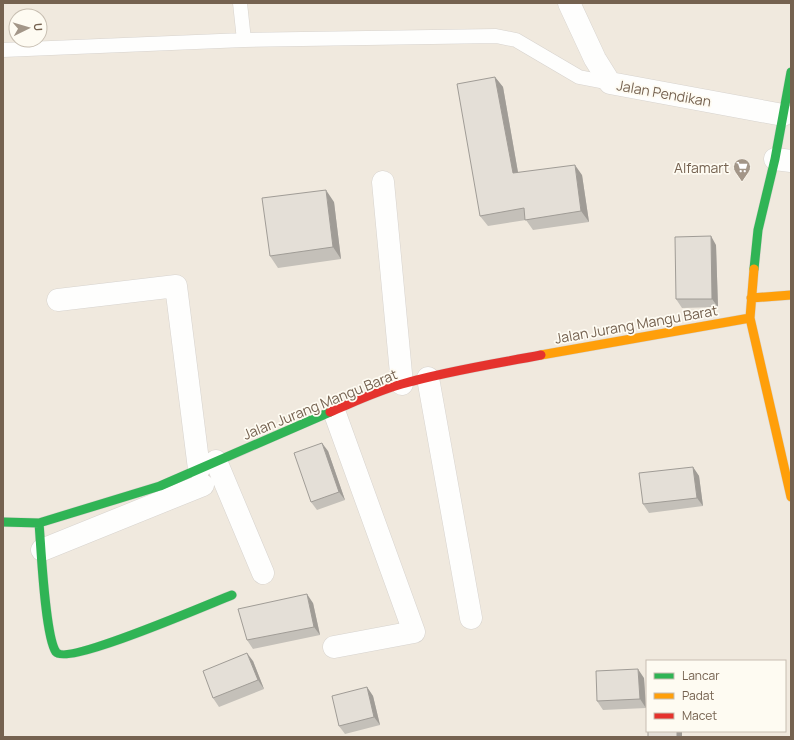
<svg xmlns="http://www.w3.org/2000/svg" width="794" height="740" viewBox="0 0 794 740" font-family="Manrope,sans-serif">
<rect width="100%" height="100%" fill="#f8f6f0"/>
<path fill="#f0e9de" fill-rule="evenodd" d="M3 3H791V737H3ZM16 16H40V40H16ZM647 661H785V731H647Z"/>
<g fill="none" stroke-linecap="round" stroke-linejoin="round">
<g stroke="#d7d3ce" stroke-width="15">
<path id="lane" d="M240 3 244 40
M3 50 244 40 496 36 516 40 579 77 610 83"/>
</g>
<g stroke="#d7d3ce" stroke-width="23">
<path id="street" d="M569 3 595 59 610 83 783 115
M775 159 791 161
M383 182 402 384
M58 300 176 286 199 469
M428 378 471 618
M334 411 414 632 334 647
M216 461 263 573
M42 550 203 485"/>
</g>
<g stroke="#d8d3cd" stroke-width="10">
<path id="fast" d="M754 269 758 230 775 159 791 72
M3 522 39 523 160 486 330 412
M39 523C41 546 45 637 56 652 67 666 211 603 232 595"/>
</g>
<g stroke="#d8d3cd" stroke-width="10">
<path id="slow" d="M754 269 750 318 791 497
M751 298 791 295
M541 355 750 318"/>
</g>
<g stroke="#d8d3cd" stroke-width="10">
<path id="jam" d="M330 412C354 402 377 391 402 384 447 371 494 364 541 355"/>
</g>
<use href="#lane" stroke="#fefefd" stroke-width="14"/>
<use href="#street" stroke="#fefefd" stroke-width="22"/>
<use href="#fast" stroke="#30b455" stroke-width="9"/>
<use href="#slow" stroke="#ff9f0a" stroke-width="9"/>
<use href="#jam" stroke="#e5322d" stroke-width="9"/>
</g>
<path fill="#c4c0b9" d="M495 77 503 87 518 172 582 175 589 222 533 230 526 220 488 226 480 216Z
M334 202 341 259 278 268 270 256Z
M716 245 718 307 682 308 676 299Z
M328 451 345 500 317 510 311 502Z
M693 467 699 476 703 506 649 513 643 504Z
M313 603 320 635 253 649 247 640Z
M253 661 264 689 219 707 213 698Z
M644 678 646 708 603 710 597 701Z
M367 687 373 696 380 725 345 734 339 726Z"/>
<path fill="#a09c96" d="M495 77 503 87 520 184 513 173Z
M575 165 582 175 589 222 581 211Z
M326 190 334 202 341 259 333 247Z
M711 236 716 245 718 307 712 299Z
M322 443 328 451 345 500 339 492Z
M693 467 699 476 703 506 697 498Z
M307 594 313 603 320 635 314 627Z
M247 653 253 661 264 689 258 680Z
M638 669 644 678 646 708 640 699Z
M367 687 373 696 380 725 374 717Z
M677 731H682V737H677Z"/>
<path fill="#e4dfd7" stroke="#a09c96" d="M495 77 513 173 575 165 581 211 525 220 524 208 480 216 457 84Z
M326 190 333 247 270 256 262 198Z
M711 236 712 299H676L675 237Z
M322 443 339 492 311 502 294 453Z
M693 467 697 498 643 504 639 473Z
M307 594 314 627 247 640 238 609Z
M247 653 258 680 213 698 203 671Z
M638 669 640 699 597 701 596 671Z
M367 687 374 717 339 726 332 696Z
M648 731H677V737H648Z"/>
<defs>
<g id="supermarket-pin" transform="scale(0.9)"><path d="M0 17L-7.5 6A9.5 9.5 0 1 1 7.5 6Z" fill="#a39688" stroke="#fefbf2"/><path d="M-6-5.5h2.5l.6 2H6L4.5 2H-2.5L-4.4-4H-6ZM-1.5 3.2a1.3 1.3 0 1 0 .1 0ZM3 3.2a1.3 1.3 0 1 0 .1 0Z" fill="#fff"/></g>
</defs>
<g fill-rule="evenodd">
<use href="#supermarket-pin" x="742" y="167"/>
</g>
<g text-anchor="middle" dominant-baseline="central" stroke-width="3.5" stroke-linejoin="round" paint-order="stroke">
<g font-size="14" fill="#756250" stroke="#fefbf2">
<text transform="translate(664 93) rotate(10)">Jalan Pendikan</text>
<text transform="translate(636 324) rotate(-10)">Jalan Jurang Mangu Barat</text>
<text transform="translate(320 404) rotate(-22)">Jalan Jurang Mangu Barat</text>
</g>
<g font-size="14" fill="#756250" stroke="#fefbf2" text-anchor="end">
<text x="729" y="167">Alfamart</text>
</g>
</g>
<rect width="794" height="740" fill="none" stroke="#756250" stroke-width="8"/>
<rect x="646" y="660" width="140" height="72" fill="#fefbf2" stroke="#c7beb1"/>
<rect x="654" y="673" width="20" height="6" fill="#30b455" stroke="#c7beb1"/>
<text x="682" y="680" font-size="12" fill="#756250">Lancar</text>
<rect x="654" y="693" width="20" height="6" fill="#ff9f0a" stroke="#c7beb1"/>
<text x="682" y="700" font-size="12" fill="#756250">Padat</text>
<rect x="654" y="713" width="20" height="6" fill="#e5322d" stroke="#c7beb1"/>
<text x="682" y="720" font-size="12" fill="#756250">Macet</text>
<g transform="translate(28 28) rotate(85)"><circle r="19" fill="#fefbf2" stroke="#c7beb1"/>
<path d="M0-3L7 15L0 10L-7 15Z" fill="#a39688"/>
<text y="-6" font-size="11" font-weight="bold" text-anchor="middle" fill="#756250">U</text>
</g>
</svg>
